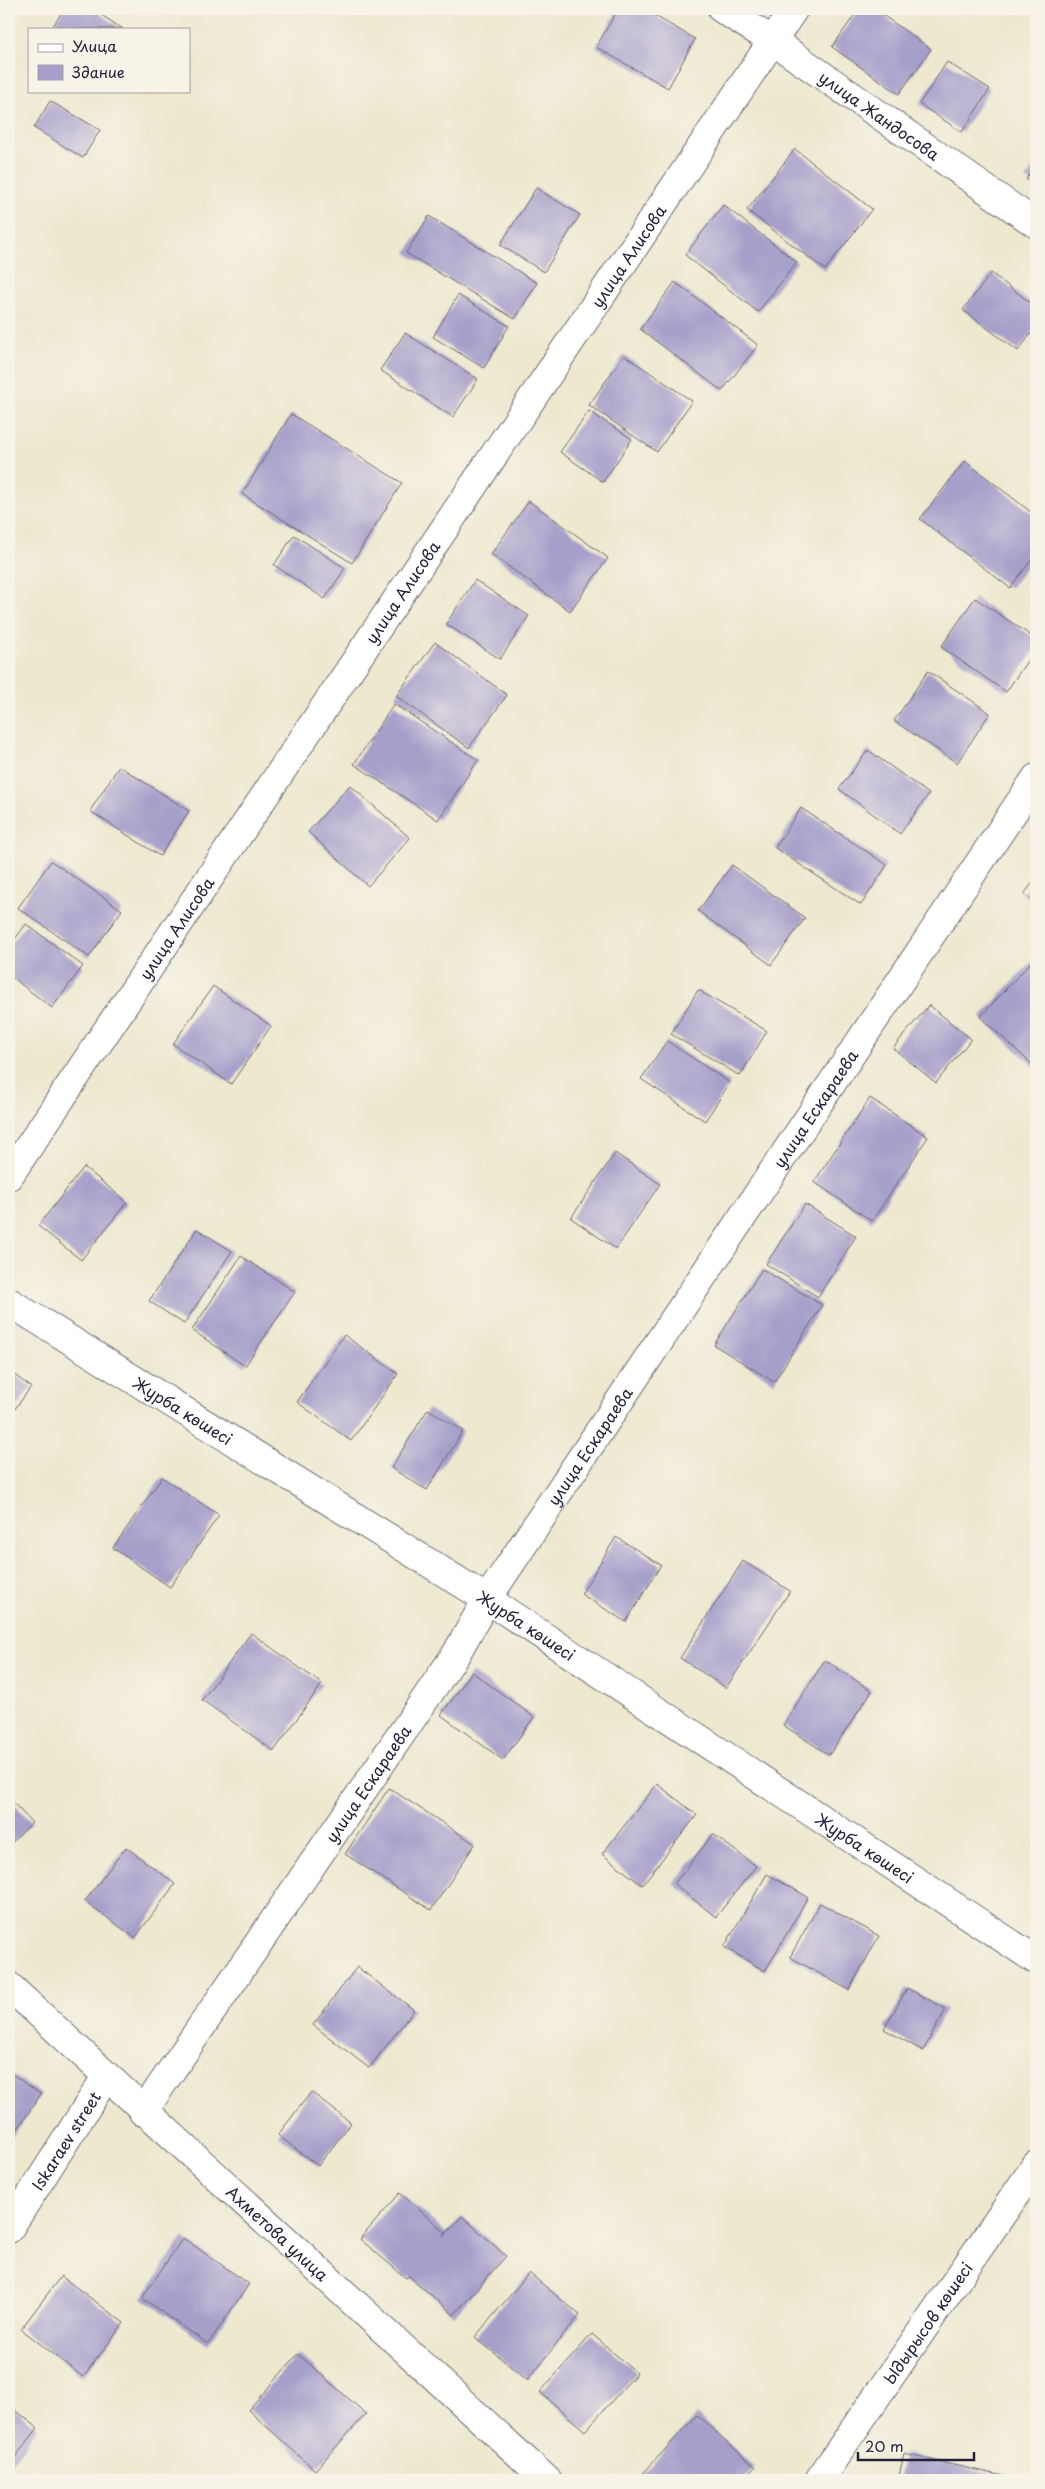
<svg xmlns="http://www.w3.org/2000/svg" width="1045" height="2489" viewBox="0 0 1045 2489" font-family="'Playpen Sans',sans-serif">
<rect width="100%" height="100%" fill="#f7f3e8"/>
<filter id="ink" filterUnits="userSpaceOnUse"><feTurbulence type="fractalNoise" baseFrequency=".02" numOctaves="2"/><feDisplacementMap in="SourceGraphic" scale="10" xChannelSelector="R" yChannelSelector="G"/><feConvolveMatrix kernelMatrix="1 2 1 2 8 2 1 2 1" color-interpolation-filters="sRGB"/></filter>
<filter id="wash" filterUnits="userSpaceOnUse"><feTurbulence type="fractalNoise" baseFrequency=".0096" numOctaves="4" result="noise"/><feDisplacementMap in="SourceGraphic" scale="20" xChannelSelector="R" yChannelSelector="G"/><feGaussianBlur stdDeviation="1.12" result="paint"/><feColorMatrix in="noise" values="0 0 0 0 0 0 0 0 0 0 0 0 0 0 0 0 0 1.4 0 .05"/><feComposite in="paint" operator="in"/></filter>
<g filter="url(#wash)">
<rect width="100%" height="100%" fill="#ede8ce"/>
<g id="blocks">
<path fill="#a69fca" d="M64 9H92L123 29H51Z
M618 9H643L695 39 668 88 596 47Z
M859 9H874L931 49 899 94 832 47Z
M947 62 990 89 962 132 919 104Z
M50 101 100 130 83 158 34 128Z
M795 149 872 209 825 270 747 210Z
M1036 163V185L1026 179Z
M536 188 580 215 544 272 500 245Z
M723 205 797 262 758 312 685 255Z
M429 216 537 283 515 319 406 253Z
M991 273 1036 307V327L1018 351 963 310Z
M675 282 758 345 722 391 640 329Z
M458 295 509 326 484 368 433 337Z
M405 333 478 379 453 417 380 370Z
M624 355 692 401 657 452 589 405Z
M589 411 632 439 603 482 560 452Z
M291 414 402 483 352 563 242 494Z
M965 461 1036 516V554L1010 588 920 519Z
M529 501 608 558 570 611 491 554Z
M294 535 345 568 325 599 274 565Z
M475 580 529 616 500 659 446 624Z
M975 598 1036 639V648L1006 692 941 647Z
M435 642 507 695 469 748 396 696Z
M928 671 990 713 957 763 894 721Z
M394 704 478 760 438 820 354 764Z
M868 750 929 794 900 834 839 789Z
M119 766 189 811 160 856 90 811Z
M350 785 410 838 368 886 308 832Z
M801 808 887 865 861 905 775 848Z
M51 861 122 910 89 957 18 908Z
M732 865 805 918 771 965 698 911Z
M1036 879V904L1024 894Z
M26 924 83 966 52 1008 9 975V947Z
M1031 962 1036 967V1068L980 1017Z
M213 986 271 1026 231 1084 173 1044Z
M698 990 767 1031 740 1076 671 1034Z
M929 1005 971 1039 936 1083 893 1048Z
M667 1041 730 1083 705 1121 641 1079Z
M870 1098 928 1137 872 1221 814 1182Z
M615 1153 660 1184 616 1249 571 1218Z
M84 1167 127 1202 81 1260 38 1226Z
M805 1204 856 1236 818 1297 766 1264Z
M197 1229 232 1251 184 1324 149 1301Z
M241 1256 295 1292 245 1366 192 1330Z
M762 1269 822 1305 774 1382 714 1345Z
M344 1335 398 1374 351 1441 297 1402Z
M9 1371 31 1387 9 1417Z
M428 1409 463 1431 427 1490 391 1468Z
M162 1477 219 1515 170 1587 113 1548Z
M616 1537 661 1565 626 1622 581 1594Z
M743 1561 790 1591 726 1688 680 1658Z
M251 1633 322 1684 274 1751 202 1700Z
M825 1660 872 1691 829 1755 783 1725Z
M472 1672 534 1717 503 1760 441 1715Z
M657 1784 697 1815 642 1885 602 1854Z
M389 1788 475 1844 431 1910 345 1854Z
M9 1798 32 1823 9 1845Z
M713 1834 756 1866 716 1917 674 1884Z
M126 1847 175 1884 135 1938 85 1901Z
M767 1874 808 1897 765 1971 724 1947Z
M820 1903 879 1936 849 1990 790 1957Z
M357 1967 414 2010 369 2068 313 2025Z
M907 1988 946 2009 923 2051 884 2029Z
M9 2072 41 2094 9 2142Z
M311 2092 351 2123 318 2166 278 2135Z
M400 2193 446 2233 443 2237 462 2216 506 2256 454 2315 409 2276 406 2278 360 2239Z
M183 2238 249 2284 208 2344 142 2298Z
M529 2273 580 2315 527 2380 475 2337Z
M61 2276 124 2323 83 2377 21 2329Z
M592 2334 637 2373 585 2431 540 2392Z
M298 2354 366 2414 315 2470 248 2410Z
M9 2405 38 2428 9 2465Z
M697 2415 755 2467 742 2480H637Z
M904 2454 1017 2479V2480H898Z"/>
</g>
</g>
<g filter="url(#ink)">
<use href="#blocks" fill-opacity="0" stroke="#69676e" stroke-width="1"/>
<g fill="none" stroke-linecap="round" stroke-linejoin="round">
<g stroke="#69676e" stroke-width="30">
<g id="minor">
<path id="s1" d="M722 9 773 41 1036 224"/>
<path id="s2" d="M9 1176 794 9"/>
<path id="s3" d="M9 1986 547 2480"/>
<path id="s4" d="M143 2112 456 1654 487 1599 1036 778"/>
<path id="s5" d="M9 2229 106 2077"/>
</g>
</g>
<g stroke="#69676e" stroke-width="30">
<g id="tertiary">
<path id="s6" d="M9 1302 487 1599 1036 1960"/>
<path id="s7" d="M819 2480 1036 2165"/>
</g>
</g>
<use href="#minor" stroke="#fff" stroke-width="28"/>
<use href="#tertiary" stroke="#fff" stroke-width="28"/>
</g>
</g>
<g text-anchor="middle" dominant-baseline="central" stroke-width="4.5" stroke-linejoin="round" paint-order="stroke">
<g font-size="16" fill="#22223b" stroke="#f7f3e8">
<text stroke="none"><textPath href="#s1" startOffset="190">улица Жандосова</textPath></text>
<text stroke="none"><textPath href="#s2" startOffset="1109">улица Алисова</textPath></text>
<text stroke="none"><textPath href="#s2" startOffset="704">улица Алисова</textPath></text>
<text stroke="none"><textPath href="#s2" startOffset="299">улица Алисова</textPath></text>
<text stroke="none"><textPath href="#s4" startOffset="1208">улица Ескараева</textPath></text>
<text stroke="none"><textPath href="#s6" startOffset="205">Журба көшесі</textPath></text>
<text stroke="none"><textPath href="#s4" startOffset="802">улица Ескараева</textPath></text>
<text stroke="none"><textPath href="#s6" startOffset="610">Журба көшесі</textPath></text>
<text stroke="none"><textPath href="#s4" startOffset="398">улица Ескараева</textPath></text>
<text stroke="none"><textPath href="#s6" startOffset="1015">Журба көшесі</textPath></text>
<text stroke="none"><textPath href="#s5" startOffset="105">Iskaraev street</textPath></text>
<text stroke="none"><textPath href="#s3" startOffset="365">Ахметова улица</textPath></text>
<text stroke="none"><textPath href="#s7" startOffset="191">Ыдырысов көшесі</textPath></text>
</g>
</g>
<rect width="1045" height="2489" fill="none" stroke="#f7f3e8" stroke-width="30"/>
<rect x="28" y="28" width="162" height="65" fill="#f7f3e8" stroke="#a29fa3"/>
<rect x="38" y="44" width="25" height="8" fill="#ffffff" stroke="#a29fa3"/>
<text x="72" y="52" font-size="15" fill="#22223b">Улица</text>
<rect x="38" y="65" width="25" height="15" fill="#a69fca" stroke="#a29fa3"/>
<text x="72" y="78" font-size="15" fill="#22223b">Здание</text>
<path d="M858 2452v8h116v-8" fill="none" stroke="#22223b" stroke-width="2.5"/>
<text x="865" y="2452" font-size="15" fill="#22223b" stroke="#f7f3e8" stroke-width="4" paint-order="stroke">20 m</text>
</svg>
